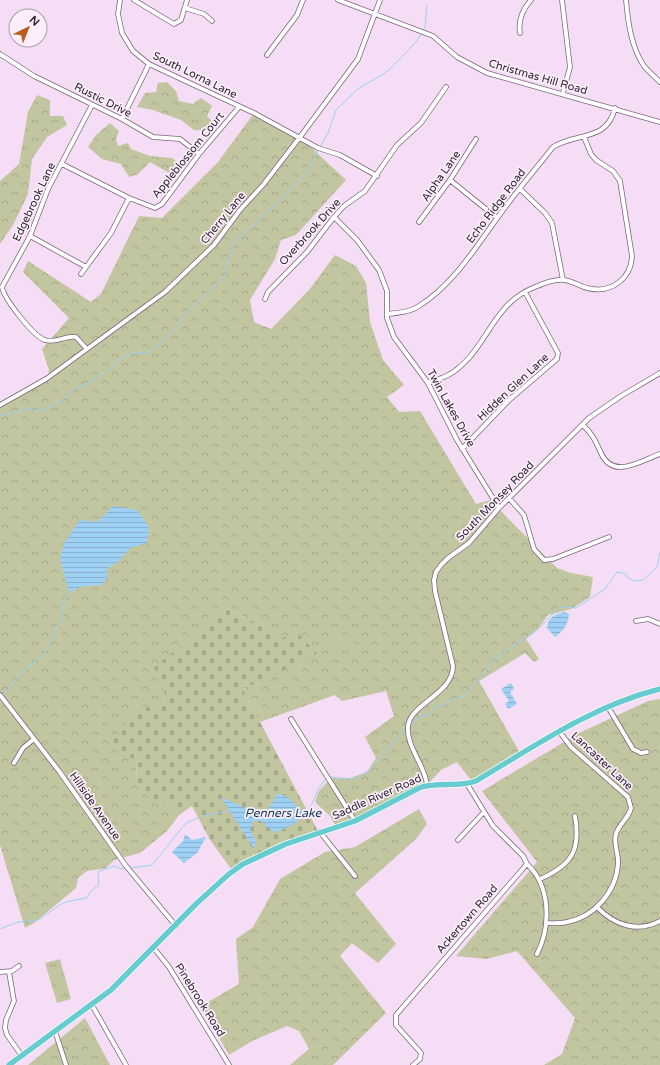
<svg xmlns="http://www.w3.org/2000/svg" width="660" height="1065" viewBox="0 0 660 1065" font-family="'Varela Round',sans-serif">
<defs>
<pattern id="grass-tufts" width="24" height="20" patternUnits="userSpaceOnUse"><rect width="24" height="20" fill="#c2c6a0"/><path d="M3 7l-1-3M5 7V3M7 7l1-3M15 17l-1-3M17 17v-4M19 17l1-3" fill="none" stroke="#a7aa8a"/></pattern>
<pattern id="forest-crowns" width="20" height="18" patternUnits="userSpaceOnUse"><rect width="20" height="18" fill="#c2c6a0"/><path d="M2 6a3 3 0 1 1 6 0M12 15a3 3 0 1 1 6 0" fill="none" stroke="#a7aa8a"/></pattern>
<pattern id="cemetery-stones" width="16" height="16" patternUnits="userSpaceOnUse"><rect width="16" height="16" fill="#c2c6a0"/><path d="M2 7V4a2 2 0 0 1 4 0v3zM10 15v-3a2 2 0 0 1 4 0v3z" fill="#a7aa8a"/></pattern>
<pattern id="water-rules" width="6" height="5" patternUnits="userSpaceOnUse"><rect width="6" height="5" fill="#9dd0f2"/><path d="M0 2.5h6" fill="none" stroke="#88b2d0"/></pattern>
</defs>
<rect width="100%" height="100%" fill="#f5ddf6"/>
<path fill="url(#grass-tufts)" d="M60 959 71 999 57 1003 45 963Z"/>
<path fill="url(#forest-crowns)" d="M167 82 176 91 179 101 193 104 201 98 212 106 207 116 216 125 208 131 194 130 181 120 153 110 137 107 145 93 156 92 158 83Z
M37 95 50 100V116H63L67 125 47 137 32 159 28 194 13 225 0 244V181L19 164 28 112Z
M254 113 300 137 346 180 296 235 281 240 275 259 250 300 254 322 271 329 309 290 335 255 356 266 366 283 370 322 383 360 404 385 387 397 399 412 420 411 476 504 490 500 557 568 571 573 593 577 590 597 571 609 548 615 537 630 526 639 539 659 534 662 525 653 479 681 519 751 481 779H470L457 762 441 770 427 785 337 828 330 816 315 802 319 791 331 778 347 779 367 772 376 758 365 737 394 716 386 691 342 701 335 695 260 722 243 690 244 687 259 683 282 639 229 609 165 693 161 710 136 761 137 783 169 802 179 815 167 831 140 853 114 860 106 868 87 871 78 878 76 888 34 923 25 928 0 845V403L48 377 49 370 42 349 69 318 23 272 28 261 91 302 101 294 139 216 162 218 218 162Z
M110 123 119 131 116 139 118 146 128 143 131 149 150 156 172 158 184 167 176 177 150 162 138 174 129 177 121 164 102 159 88 147 96 135Z
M660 699V1065H544L562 1054 575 1018 517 951 487 959 456 956 537 862 482 791 579 733 648 701Z
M419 809 427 824 416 839 355 893 396 944 378 963 352 943 340 956 386 1013 333 1065H290L309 1049 299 1031 287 1026 252 1041 229 1055 201 1006 239 984 236 939 253 927 280 879 325 852 355 847Z
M85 1018 110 1065H28Z"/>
<path fill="url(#cemetery-stones)" d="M229 609 282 638 299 634 317 654 259 683 244 687 243 690 318 831 295 838 232 870 210 840 192 806 179 815 169 802 155 804 137 783 136 761 110 743 140 706 161 710 165 693 154 667Z"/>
<path fill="#c2c6a0" d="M352 633 356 647 333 654 329 640Z"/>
<path fill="url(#water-rules)" d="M113 506 137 510 149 527 147 543 130 548 119 561 107 569V578L102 585 84 586 69 592 60 559 64 543 80 520 97 522Z
M565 612 569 614C568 625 563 631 555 637L547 628C548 617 555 614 565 612Z
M511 683 514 689 510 692 517 704 508 709 505 704 509 701 501 689Z
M277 794C289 794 292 804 302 810 304 822 283 831 273 832L261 821H253L250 831 256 841 254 849 221 797 261 815 266 813Z
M185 834 192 840 206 837 197 853 184 863 172 852 183 841Z"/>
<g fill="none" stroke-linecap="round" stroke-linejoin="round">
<path stroke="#9dd0f2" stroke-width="1" d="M423 31 425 27 427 5
M320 147 328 133 336 110 359 88 382 75 391 68 416 42 421 34
M0 416 27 409 40 411 58 403 75 389 90 382 109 370 119 359 134 353H147L162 342 194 305 221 281 225 275 227 262 235 242 261 217 276 205 290 188 305 174 318 150
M3 696 21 672 43 656 63 615 64 599 69 593
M410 724 422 716 431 714 435 706 441 707 453 699 464 696 498 656 537 630 560 607 576 608 605 589 617 572 626 574 627 578 636 581 643 580 657 567 660 552
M329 777 354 779 370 770 406 728
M303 813H307C315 801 316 788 327 778
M203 816 229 811
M130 868 152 865 186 823 198 818
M0 929 18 922 38 920 61 904 74 900 87 898 90 892 99 884 98 878 99 871 115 866 121 869 125 868"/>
<g stroke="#7a657a" stroke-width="5.5">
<path id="minor" d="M120 0 118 14 122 33 133 51 149 64 254 113 318 148 340 155 377 176
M134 0 174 24 181 20 187 0
M338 0 433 36 457 57 487 73 660 122
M562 0 570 67 563 93
M626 0C628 22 631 47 644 66 649 72 655 77 660 82
M185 8 204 14 212 21
M520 33C518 21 523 9 531 0
M0 54 34 76 122 119 153 137 180 139 199 154
M267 55 297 15 303 0
M122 119 149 64
M62 164 129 198 155 208 162 204 199 154 239 107
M450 180 497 218
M520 189 545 213 552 223 563 280
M334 217 357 240 379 270 387 291V318L394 337 428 383 457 440 499 508
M419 222 450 180 476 139
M30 236 86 267
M81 274 111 233 129 198
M265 299 268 292 307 252 334 217 344 206 365 191 397 145 421 123 446 87
M387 314C398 313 410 312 419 306 453 285 475 248 498 217 515 193 535 170 553 147 577 132 607 142 615 108
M86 348 76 337C66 335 55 344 45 340 34 337 4 299 2 287L30 236 48 189 92 105
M428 383C438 379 448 377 456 370 488 346 493 303 535 287 542 284 556 279 564 280 572 281 580 286 587 288 611 294 631 279 632 256L620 181 613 171 596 160 591 154 584 137
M0 405 46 379 165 292 214 245 240 210 263 185 300 137 358 59 380 0
M583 425C593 435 595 440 601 453 613 480 640 461 660 454
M462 449 508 401 557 359 558 353 525 292
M509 498 524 515 534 549 544 560 553 559 609 537
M636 621 648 619 660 624
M0 695 59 771 126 866 176 926
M608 707 633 749 641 753 647 752
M291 719 355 821
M14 763 23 748 34 739
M427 785C425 765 406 747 408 726 411 703 453 694 453 666L435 591 434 580 436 572 441 565 448 558 469 543 499 508 589 418 621 396 660 373
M320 832 355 876
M458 840 484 812
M527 864C551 886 551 927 537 954
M540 879C572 865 581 850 575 816
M597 907C614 925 637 933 660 921
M546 923C553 923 560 924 567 922 594 917 616 892 618 864 619 855 613 843 616 834 619 824 629 818 631 808L628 797 571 747 559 731
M153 947 169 967 229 1065
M0 972 12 971 19 966
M9 972 14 1001 6 1020 5 1028 7 1035 22 1056
M92 1005 126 1065
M55 1031 66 1065
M413 1065 420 1059 421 1053 396 1025V1015L527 864 523 856 493 826 467 784"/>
</g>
<g stroke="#fff" stroke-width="7">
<path id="major" d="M9 1065 111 990 196 904 229 874 243 864 286 844 355 821 419 788C438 781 458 788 476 781 535 746 592 706 660 689"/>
</g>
<use href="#minor" stroke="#fff" stroke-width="4"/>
<use href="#major" stroke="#67cccf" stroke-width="5.5"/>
</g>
<g text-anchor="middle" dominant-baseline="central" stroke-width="3.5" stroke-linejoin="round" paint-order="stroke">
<g font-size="11" fill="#2e252e" stroke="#fdeefd">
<text transform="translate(195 75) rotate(26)">South Lorna Lane</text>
<text transform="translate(538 77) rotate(16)">Christmas Hill Road</text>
<text transform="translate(103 100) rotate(27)">Rustic Drive</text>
<text transform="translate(188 155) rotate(-51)">Appleblossom Court</text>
<text transform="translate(441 176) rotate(-55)">Alpha Lane</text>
<text transform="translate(34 202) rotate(-65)">Edgebrook Lane</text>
<text transform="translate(496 206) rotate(-53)">Echo Ridge Road</text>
<text transform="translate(223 218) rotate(-51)">Cherry Lane</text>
<text transform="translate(310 232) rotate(-48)">Overbrook Drive</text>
<text transform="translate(513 387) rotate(-43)">Hidden Glen Lane</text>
<text transform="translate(451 408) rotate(61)">Twin Lakes Drive</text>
<text transform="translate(495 501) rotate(-46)">South Monsey Road</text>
<text transform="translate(602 761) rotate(43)">Lancaster Lane</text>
<text transform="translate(377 797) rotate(-24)">Saddle River Road</text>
<text transform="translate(95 806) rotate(55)">Hillside Avenue</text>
<text transform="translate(467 919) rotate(-49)">Ackertown Road</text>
<text transform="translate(200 1000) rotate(58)">Pinebrook Road</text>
</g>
<g font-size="12" font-style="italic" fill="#133b53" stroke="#fdeefd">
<text x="283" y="813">Penners Lake</text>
</g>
</g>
<g transform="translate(28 28) rotate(43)"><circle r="19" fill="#fdeefd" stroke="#aa9eaa"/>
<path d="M0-3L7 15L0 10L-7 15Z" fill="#bc5b1c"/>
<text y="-6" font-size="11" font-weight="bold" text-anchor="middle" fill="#2e252e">N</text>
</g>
</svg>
